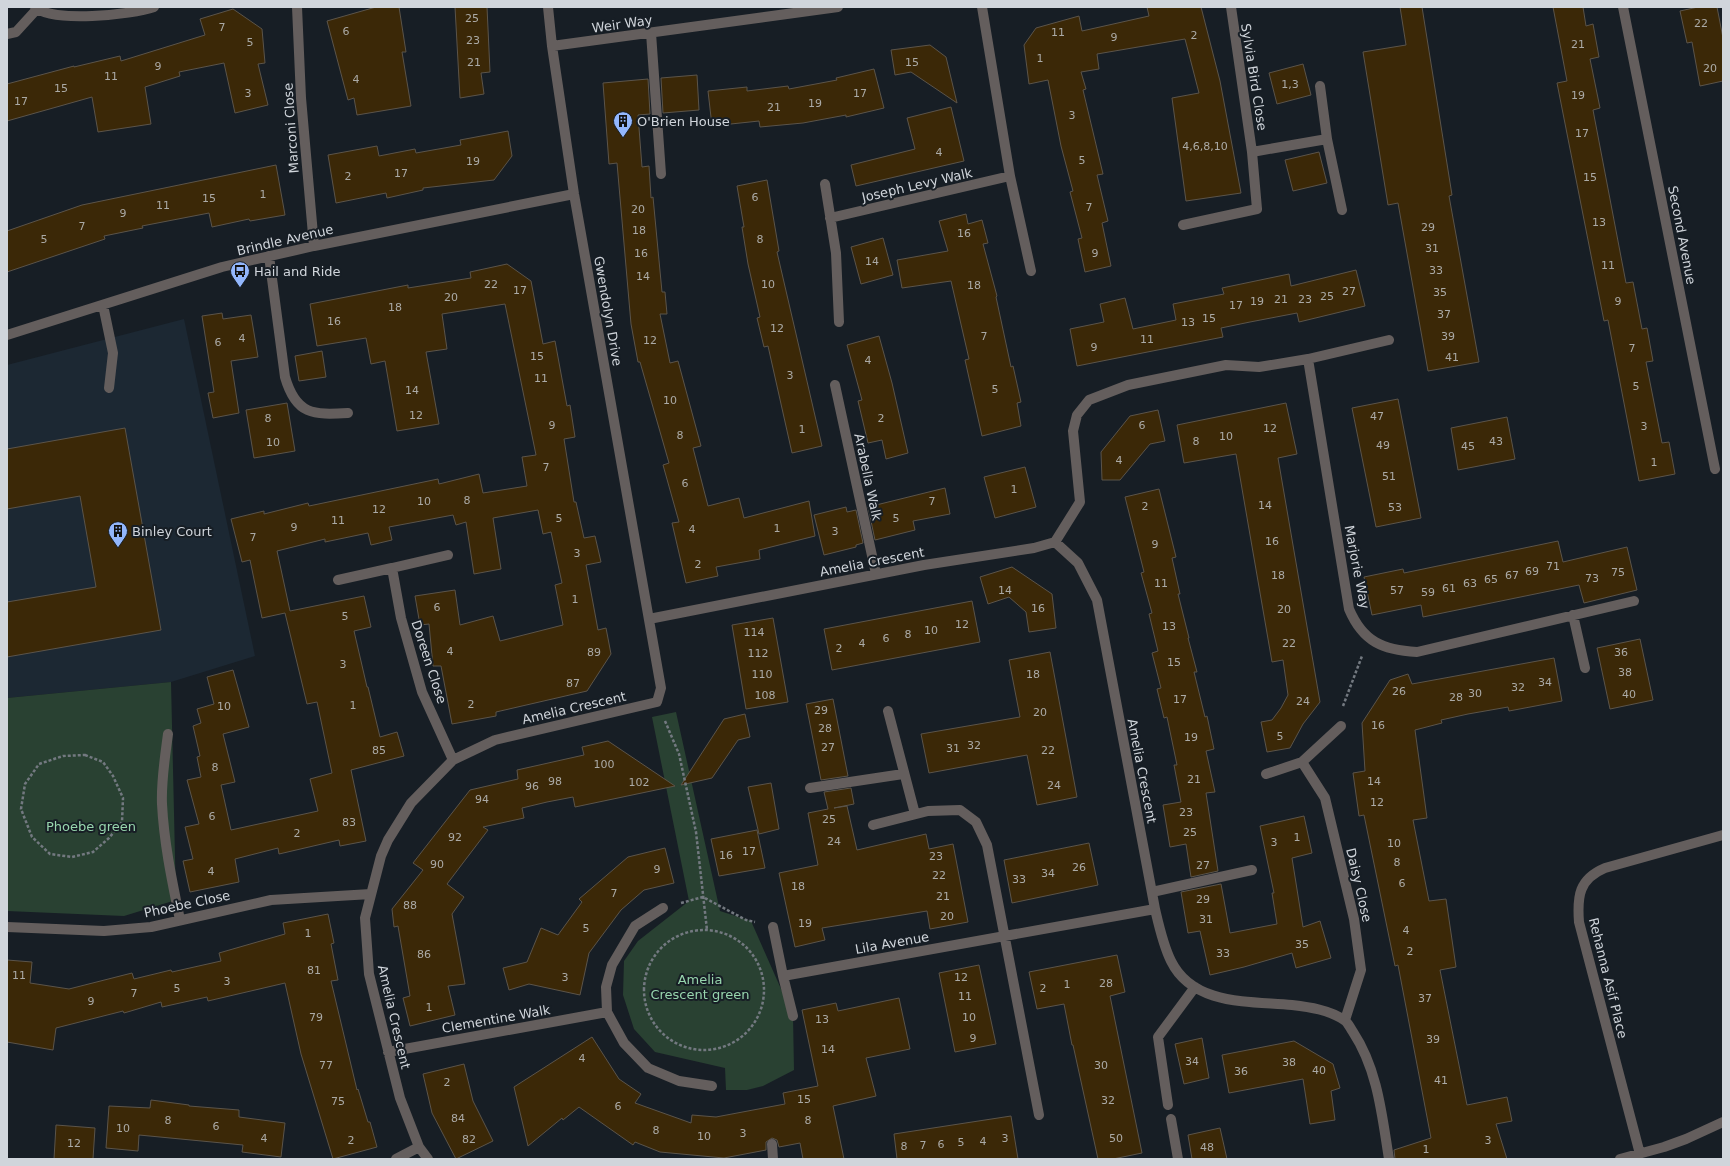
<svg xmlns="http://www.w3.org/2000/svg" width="1730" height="1166" viewBox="0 0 1730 1166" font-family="'DejaVu Sans',sans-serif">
<rect width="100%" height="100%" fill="#171e25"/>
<path fill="#1c2833" d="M184 319 255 656 171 682 7 698V365Z"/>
<path fill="#294132" d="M171 682 176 900 124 916 7 911V698Z
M676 712 720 911 751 921 793 1016 794 1070 763 1086 747 1090H726L725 1068 655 1052 634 1029 623 995 624 961 638 941 689 901 652 717Z"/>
<path fill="#3b2807" stroke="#5b544a" d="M376 7H399L406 52H402L411 106 357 115 354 98 348 100 327 21Z
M455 7H487L490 72 481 73 484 94 460 98Z
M1147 7H1201L1220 81 1241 193 1186 201 1172 98 1199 93 1185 39 1097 54 1099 69 1081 72 1086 89 1083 90 1103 174 1097 175 1108 221 1102 223 1111 266 1085 272 1078 239 1082 238 1070 192 1073 191 1061 146 1048 80 1029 84 1024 45 1036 28 1079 16 1082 31 1149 16Z
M1400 7H1422L1452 195 1449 196 1479 362 1428 371 1398 203 1388 205 1363 52 1406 45Z
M1553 7H1583L1586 26 1593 24 1599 57 1590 59 1600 108 1593 110 1626 283 1633 282 1642 329 1647 328 1653 361 1646 362 1662 443 1669 442 1675 474 1639 481 1608 320 1604 321 1557 83 1567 81Z
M1698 7H1717L1723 38V81L1700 86 1692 42 1687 43 1680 11Z
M233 9 262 29 265 63 258 64 268 105 235 113 224 63 179 72 180 76 145 87 151 124 98 132 92 97 7 121V84L74 66V67L120 56 121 61 205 35 200 19Z
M930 45 946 57 957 103 911 72 895 75 891 50Z
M1303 64 1311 95 1277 104 1269 73Z
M874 69 884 108 846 117V115L803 123 760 127 759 121 712 126 708 91 747 87V91L788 86 789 89 837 80 836 78Z
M697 75 699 110 663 113 661 78Z
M648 79 650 114 638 115 642 167 649 166 651 198 653 197 662 292H665L667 314H660L670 363 678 361 701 446 693 448 708 506 739 498 744 518 809 501 815 536 759 550 760 559 716 567 718 576 686 583 672 523 679 522 663 465 669 463 640 362H638L631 324 617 163 609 164 603 83Z
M951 107 964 161 856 186 851 165 915 149 907 118Z
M508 131 512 156 494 180 423 188V190L387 198 386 193 336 203 328 155 377 146 379 156 415 149 416 153 461 145 460 140Z
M1319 152 1327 183 1293 191 1285 160Z
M276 165 285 215 250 221 249 219 212 227 209 213 142 226 143 228 104 236 105 239 7 272V231L82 205Z
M767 180 779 251 777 252 822 446 792 453 768 346 764 347 757 318 760 317 748 264 742 227H744L737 186Z
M966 214 968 224 982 220 988 243 983 244 997 296 996 297 1011 367 1013 366 1021 402 1017 403 1021 426 982 436 965 360 969 359 951 281 902 288 897 260 948 251 939 221Z
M883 238 893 275 861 284 851 247Z
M507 264 531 281 543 344 555 341 567 406 570 405 575 437 564 439 574 502H576L584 538 595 536 601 562 586 565 598 630 606 628 611 654 587 691 496 712V716L452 724 441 666H433L429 624 420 625 415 596 455 590 460 625 493 616 500 641 563 625 555 585 562 583 551 532 543 534 538 510 493 518 501 569 474 574 466 522 456 525 453 515 389 527 392 540 371 545 368 533 325 542V539L277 551 290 611 364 596 371 627 354 631 367 687H368L380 737 397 732 404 756 351 770 366 841 340 846 339 840 279 854 278 848 235 859 239 882 190 892 183 861 193 859 185 827 199 824 187 780 201 777 197 757 200 756 193 726 201 723 197 709 214 704 207 677 233 670 249 727 223 734 235 782 221 785 231 830 318 811 310 779 332 773 317 702 307 704 285 613 262 618 250 560 242 562 231 519 264 511V514L308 503 309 506 438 479 439 484 479 474 483 493 527 486 522 457 536 455 505 304 442 314 447 349 426 352 439 424 397 431 385 361 371 364 366 338 317 346 310 304 408 285V288L471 278 470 272Z
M1356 270 1365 306 1299 322 1297 313 1250 322 1221 328 1223 337 1077 366 1070 329 1104 322 1100 304 1125 298 1133 329 1176 320 1173 304 1224 294 1222 288 1289 274 1291 286Z
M222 313 223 319 251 315 258 357 231 361 239 413 213 418 208 393 214 392 202 316Z
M879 336 892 383 908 453 886 459 882 440 868 443 858 401 862 400 847 345Z
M322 351 326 377 299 381 295 356Z
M1398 399 1421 518 1376 527 1352 408Z
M287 403 295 451 254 458 246 410Z
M1286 403 1297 454 1278 458 1320 702 1303 724 1290 748 1267 752 1261 722 1272 720 1281 708 1288 695 1283 660 1272 662 1236 454 1184 463 1177 425Z
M1158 410 1165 441 1150 444 1120 480H1102L1101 452 1130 416Z
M1507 417 1515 459 1458 470 1451 428Z
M125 428 161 630 7 657V602L96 587 80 496 7 509V449Z
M1025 467 1036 507 995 518 984 477Z
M945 488 950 514 913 521 915 530 875 540 868 507Z
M1159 489 1176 557 1172 558 1180 594H1178L1189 638H1188L1197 672H1194L1205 717 1207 716 1214 749 1206 751 1215 792 1206 793 1218 871 1191 877 1186 844 1170 847 1163 805 1181 802 1174 765H1177L1167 717 1164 718 1157 689 1161 688 1152 653 1158 651 1149 614 1152 613 1141 573 1144 572 1125 497Z
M846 507 847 512 856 510 863 543 856 545V547L824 555 814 515Z
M1558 541 1563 562 1627 547 1637 590 1584 603 1579 585 1423 617 1421 605 1372 615 1364 577 1403 569 1404 573Z
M1012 567 1052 594 1056 628 1029 632 1026 612 1009 597 988 604 980 577Z
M972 601 980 642 832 670 824 629Z
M773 618 788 702 746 709 732 625Z
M1640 639 1653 700 1610 709 1597 648Z
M1050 652 1077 797 1037 805 1027 755 929 773 921 734 1020 717 1009 660Z
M1554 658 1562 701 1509 711 1508 707 1468 714 1441 720 1442 723 1415 730 1427 818 1413 820 1429 901 1446 899 1456 967 1440 970 1467 1105 1507 1097 1512 1121 1496 1124 1507 1159H1395L1394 1150 1431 1138 1398 965 1395 966 1364 815 1359 816 1353 773 1365 771 1362 723 1390 680 1408 674 1412 684Z
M833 699 848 776 821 780 806 704Z
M745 714 750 737 738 740 712 778 681 785 724 719Z
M608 741 675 786 575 807 573 797 547 802 522 808 524 818 483 827 488 830 447 884 464 897 452 914 465 984 448 986 455 1015 410 1026 403 998 410 996 398 926 394 927 392 909 423 870 413 863 470 790 518 779 517 770 584 755 582 747Z
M771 783 779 829 759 834 748 787Z
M851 788 854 804 834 808 847 806 857 850 926 834 929 849 953 844 968 922 930 929 927 911 822 928 825 940 795 947 779 873 818 865 808 813 828 809 824 792Z
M1304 816 1312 853 1292 858 1303 927 1320 921 1331 958 1296 968 1292 953 1244 967 1210 975 1200 931 1188 933 1181 892 1221 884 1230 933 1277 924 1272 893H1274L1260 826Z
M757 830 765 868 719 876 711 839Z
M1089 843 1098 885 1012 903 1004 860Z
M665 848 674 883 644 890 621 910 589 953 580 995 529 984 509 990 503 968 527 962 541 928 558 935 582 902 579 899 628 857Z
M328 914 334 943 331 944 338 980 331 981 357 1090 358 1089 368 1122H370L377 1147 333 1159 301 1054 285 983 208 1001 207 997 162 1007 161 1002 124 1013 123 1011 56 1028 53 1050 7 1042V960L32 962 30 983 69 989 132 973 134 979 171 970 172 972 221 961 219 953 285 934 283 923Z
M1117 955 1125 992 1110 996 1142 1153 1113 1159H1098L1073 1045H1072L1064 1004 1037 1009 1029 972Z
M979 965 996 1044 955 1052 939 973Z
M899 998 910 1049 866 1058 876 1096 833 1106 844 1159H803L800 1143 779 1147 777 1140 772 1138 766 1142V1150L724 1158 660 1152 635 1142 633 1145 579 1107 563 1120 562 1118 528 1146 514 1087 592 1037 619 1079 641 1094 635 1103 691 1123 692 1115 716 1117 785 1104 783 1093 818 1086 802 1010 836 1003 838 1011Z
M1202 1038 1209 1078 1184 1084 1175 1044Z
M1294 1041 1333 1064 1340 1088 1331 1091 1335 1120 1310 1124 1303 1079 1229 1093 1222 1055Z
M464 1064 473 1101 493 1141 456 1159 432 1113 423 1074Z
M151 1100 189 1105V1106L239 1110V1117L285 1123 281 1157 242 1152 243 1145 139 1135 138 1151 106 1148 109 1106 150 1108Z
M1011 1116 1018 1159H897L894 1134Z
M56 1125 95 1128 93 1159H54Z
M1220 1128 1227 1159H1192L1188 1135Z"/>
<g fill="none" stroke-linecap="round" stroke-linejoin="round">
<path stroke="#737980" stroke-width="2.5" stroke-dasharray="3 2" stroke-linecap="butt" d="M1343 706 1362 656
M665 721 679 754 696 832 707 930
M85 755 103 762 113 776 123 798 122 822 109 838 93 852 72 857 50 854 32 837 21 809 25 784 39 764 63 756Z
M681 903 703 897 746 920 755 922
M644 990a60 60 0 1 1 120 0a60 60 0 1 1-120 0Z"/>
<path stroke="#645e5d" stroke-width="10" d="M35 7C51 23 132 15 154 7
M297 7 301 98 314 246
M982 7 1010 176 1031 271
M1231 7 1252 152
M1623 7 1715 469
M651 33 661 174
M7 34 16 32 37 9
M552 46 838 7
M1320 86 1327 139
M825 184 836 253 839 322
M830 218 1010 176
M1183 225 1257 209 1252 152 1327 139 1342 210
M269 256 285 377C296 415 313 415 348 413
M103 305 113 353 109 388
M7 335 222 267 314 246 574 194
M1308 359 1389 340
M835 385 876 574
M1055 542 1080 502 1073 431 1077 415 1089 400 1128 385 1226 365 1259 367 1308 359 1349 609C1363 642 1383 650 1417 652L1634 601
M392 568 448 555
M338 580 392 568 401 618 422 692 453 760
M1573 615 1585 668
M649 619 924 565 1034 548 1055 542 1078 563 1097 600 1155 909C1159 926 1163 945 1171 961 1193 1006 1250 1001 1292 1005 1309 1007 1330 1010 1344 1020 1348 1022 1350 1028 1353 1032 1378 1070 1382 1116 1389 1159
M888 711 915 814
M168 734C165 757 161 781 162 804 164 843 172 881 180 920
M1302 762 1341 726
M1266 774 1302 762 1325 798 1354 919 1361 970 1345 1020
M810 788 903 774
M873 825 928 811 960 810 976 822 987 845 1039 1115
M1152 892 1252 870
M7 927 104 931 151 927 271 900 371 894
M773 927 783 976
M607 1012 606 987 612 965 635 926 663 908
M793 1016 783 976 1155 909
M388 1052 607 1012 624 1043 648 1068 679 1081 712 1086
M1168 1105 1158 1037 1195 987
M1171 1119 1178 1159
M772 1144 773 1159
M1640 1154 1579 922C1577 896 1579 879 1605 868L1723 835
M396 1159 419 1147
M428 1159 419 1147 400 1098 369 974 365 918 381 856 388 840 411 803 453 760 495 740 657 702 661 688 574 194 552 46 548 7
M1620 1159 1664 1147 1686 1139 1723 1122"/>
</g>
<defs>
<g id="building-pin" transform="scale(1)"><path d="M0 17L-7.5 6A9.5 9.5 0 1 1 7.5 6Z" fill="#93b7fd" stroke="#171e25"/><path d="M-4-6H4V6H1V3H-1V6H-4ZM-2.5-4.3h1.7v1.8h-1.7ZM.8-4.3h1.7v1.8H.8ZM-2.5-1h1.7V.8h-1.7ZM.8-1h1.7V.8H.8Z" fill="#111"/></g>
<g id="bus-pin" transform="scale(1)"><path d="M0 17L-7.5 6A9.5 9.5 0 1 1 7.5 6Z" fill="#93b7fd" stroke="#171e25"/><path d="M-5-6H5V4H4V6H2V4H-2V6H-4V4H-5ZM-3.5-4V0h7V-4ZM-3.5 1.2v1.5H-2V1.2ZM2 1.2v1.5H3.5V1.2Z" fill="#111"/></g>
</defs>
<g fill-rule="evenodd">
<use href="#building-pin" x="623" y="121"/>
<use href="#bus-pin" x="240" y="271"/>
<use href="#building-pin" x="118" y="531"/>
</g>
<g text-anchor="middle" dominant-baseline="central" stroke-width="4" stroke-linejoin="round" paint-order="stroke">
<g font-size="11" fill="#abaaa6">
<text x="472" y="18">25</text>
<text x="1701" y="23">22</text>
<text x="222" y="27">7</text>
<text x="346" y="31">6</text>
<text x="1058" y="32">11</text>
<text x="1194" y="35">2</text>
<text x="1114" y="37">9</text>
<text x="473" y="40">23</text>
<text x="250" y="42">5</text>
<text x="1578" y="44">21</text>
<text x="1040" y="58">1</text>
<text x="474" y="62">21</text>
<text x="912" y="62">15</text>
<text x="158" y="66">9</text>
<text x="1710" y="68">20</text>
<text x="111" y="76">11</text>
<text x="356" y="79">4</text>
<text x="1290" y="84">1,3</text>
<text x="61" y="88">15</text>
<text x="248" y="93">3</text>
<text x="860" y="93">17</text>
<text x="1578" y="95">19</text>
<text x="21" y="101">17</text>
<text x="815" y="103">19</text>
<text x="774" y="107">21</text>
<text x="1072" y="115">3</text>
<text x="1582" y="133">17</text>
<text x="1205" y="146">4,6,8,10</text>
<text x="939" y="152">4</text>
<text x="1082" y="160">5</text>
<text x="473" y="161">19</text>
<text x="401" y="173">17</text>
<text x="348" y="176">2</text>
<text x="1590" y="177">15</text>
<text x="263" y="194">1</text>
<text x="755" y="197">6</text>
<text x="209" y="198">15</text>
<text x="163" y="205">11</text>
<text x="1089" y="207">7</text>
<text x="638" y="209">20</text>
<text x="123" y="213">9</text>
<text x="1599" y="222">13</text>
<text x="82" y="226">7</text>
<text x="1428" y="227">29</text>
<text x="639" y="230">18</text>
<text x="964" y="233">16</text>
<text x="44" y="239">5</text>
<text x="760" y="239">8</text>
<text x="1432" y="248">31</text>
<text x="641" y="253">16</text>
<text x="1095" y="253">9</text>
<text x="872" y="261">14</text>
<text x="1608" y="265">11</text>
<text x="1436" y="270">33</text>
<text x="643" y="276">14</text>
<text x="491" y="284">22</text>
<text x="768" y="284">10</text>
<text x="974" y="285">18</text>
<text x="520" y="290">17</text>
<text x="1349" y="291">27</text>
<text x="1440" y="292">35</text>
<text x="1327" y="296">25</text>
<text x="451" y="297">20</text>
<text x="1281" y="299">21</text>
<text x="1305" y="299">23</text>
<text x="1257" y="301">19</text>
<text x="1618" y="301">9</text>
<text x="1236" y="305">17</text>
<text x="395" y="307">18</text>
<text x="1444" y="314">37</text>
<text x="1209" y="318">15</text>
<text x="334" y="321">16</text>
<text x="1188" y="322">13</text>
<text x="777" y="328">12</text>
<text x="984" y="336">7</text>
<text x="1448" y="336">39</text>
<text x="242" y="338">4</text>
<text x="1147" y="339">11</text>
<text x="650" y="340">12</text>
<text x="218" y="342">6</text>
<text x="1094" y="347">9</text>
<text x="1632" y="348">7</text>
<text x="537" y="356">15</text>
<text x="1452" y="357">41</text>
<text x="868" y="360">4</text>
<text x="790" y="375">3</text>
<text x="541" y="378">11</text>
<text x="1636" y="386">5</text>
<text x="995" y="389">5</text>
<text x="412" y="390">14</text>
<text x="670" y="400">10</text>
<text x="416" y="415">12</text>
<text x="1377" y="416">47</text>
<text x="268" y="418">8</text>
<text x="881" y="418">2</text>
<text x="552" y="425">9</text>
<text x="1142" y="425">6</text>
<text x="1644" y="426">3</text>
<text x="1270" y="428">12</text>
<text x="802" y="429">1</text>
<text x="680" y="435">8</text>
<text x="1226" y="436">10</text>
<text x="1196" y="441">8</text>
<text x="1496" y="441">43</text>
<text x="273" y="442">10</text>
<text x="1383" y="445">49</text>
<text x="1468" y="446">45</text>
<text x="1119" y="460">4</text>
<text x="1654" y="462">1</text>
<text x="546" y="467">7</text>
<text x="1389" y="476">51</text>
<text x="685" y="483">6</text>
<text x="1014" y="489">1</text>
<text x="467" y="500">8</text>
<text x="424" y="501">10</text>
<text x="932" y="501">7</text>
<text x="1265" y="505">14</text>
<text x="1145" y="506">2</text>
<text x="1395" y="507">53</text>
<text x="379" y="509">12</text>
<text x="559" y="518">5</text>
<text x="896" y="518">5</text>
<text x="338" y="520">11</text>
<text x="294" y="527">9</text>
<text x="777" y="528">1</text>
<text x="692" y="529">4</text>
<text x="835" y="531">3</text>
<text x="253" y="537">7</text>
<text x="1272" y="541">16</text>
<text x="1155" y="544">9</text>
<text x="577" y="553">3</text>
<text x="698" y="564">2</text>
<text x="1553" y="566">71</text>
<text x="1532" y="571">69</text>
<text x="1618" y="572">75</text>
<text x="1278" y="575">18</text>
<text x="1512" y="575">67</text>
<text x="1592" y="578">73</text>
<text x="1491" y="579">65</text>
<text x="1161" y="583">11</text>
<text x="1470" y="583">63</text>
<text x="1449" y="588">61</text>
<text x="1005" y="590">14</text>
<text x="1397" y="590">57</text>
<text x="1428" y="592">59</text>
<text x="575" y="599">1</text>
<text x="437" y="607">6</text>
<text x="1038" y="608">16</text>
<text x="1284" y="609">20</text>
<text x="345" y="616">5</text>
<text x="962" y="624">12</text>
<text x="1169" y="626">13</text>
<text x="931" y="630">10</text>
<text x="754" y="632">114</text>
<text x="908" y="634">8</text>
<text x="886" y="638">6</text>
<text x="862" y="643">4</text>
<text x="1289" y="643">22</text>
<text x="839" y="648">2</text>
<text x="450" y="651">4</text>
<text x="594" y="652">89</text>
<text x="1621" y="652">36</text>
<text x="758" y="653">112</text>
<text x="1174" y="662">15</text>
<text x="343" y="664">3</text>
<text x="1625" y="672">38</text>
<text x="762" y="674">110</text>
<text x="1033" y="674">18</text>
<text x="1545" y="682">34</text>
<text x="573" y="683">87</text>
<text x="1518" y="687">32</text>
<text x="1399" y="691">26</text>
<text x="1475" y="693">30</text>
<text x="1629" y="694">40</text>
<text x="765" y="695">108</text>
<text x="1456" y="697">28</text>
<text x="1180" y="699">17</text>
<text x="1303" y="701">24</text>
<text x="471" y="704">2</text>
<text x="353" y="705">1</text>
<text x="224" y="706">10</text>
<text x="821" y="710">29</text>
<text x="1040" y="712">20</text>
<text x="1378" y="725">16</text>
<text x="825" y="728">28</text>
<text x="1280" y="736">5</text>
<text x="1191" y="737">19</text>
<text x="974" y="745">32</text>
<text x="828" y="747">27</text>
<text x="953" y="748">31</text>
<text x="379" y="750">85</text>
<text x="1048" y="750">22</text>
<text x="604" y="764">100</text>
<text x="215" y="767">8</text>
<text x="1194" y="779">21</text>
<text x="555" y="781">98</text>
<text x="1374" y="781">14</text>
<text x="639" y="782">102</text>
<text x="1054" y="785">24</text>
<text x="532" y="786">96</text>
<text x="482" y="799">94</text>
<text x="1377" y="802">12</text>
<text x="1186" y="812">23</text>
<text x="212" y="816">6</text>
<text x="829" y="819">25</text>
<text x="349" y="822">83</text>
<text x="1190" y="832">25</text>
<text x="297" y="833">2</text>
<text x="455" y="837">92</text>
<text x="1297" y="837">1</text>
<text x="834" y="841">24</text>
<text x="1274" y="842">3</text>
<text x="1394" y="843">10</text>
<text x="749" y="851">17</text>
<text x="726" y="855">16</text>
<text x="936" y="856">23</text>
<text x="1397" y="862">8</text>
<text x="437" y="864">90</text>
<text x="1203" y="865">27</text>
<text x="1079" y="867">26</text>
<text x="657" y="869">9</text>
<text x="211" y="871">4</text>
<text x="1048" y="873">34</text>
<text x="939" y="875">22</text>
<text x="1019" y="879">33</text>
<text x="1402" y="883">6</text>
<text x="798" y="886">18</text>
<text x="614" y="893">7</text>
<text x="943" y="896">21</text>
<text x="1203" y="899">29</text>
<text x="410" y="905">88</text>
<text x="947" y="916">20</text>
<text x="1206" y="919">31</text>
<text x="805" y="923">19</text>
<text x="586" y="928">5</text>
<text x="1406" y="930">4</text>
<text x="308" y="933">1</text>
<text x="1302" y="944">35</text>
<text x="1410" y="951">2</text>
<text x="1223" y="953">33</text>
<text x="424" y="954">86</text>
<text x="314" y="970">81</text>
<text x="19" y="975">11</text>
<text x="565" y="977">3</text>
<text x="961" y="977">12</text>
<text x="227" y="981">3</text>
<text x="1106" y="983">28</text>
<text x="1067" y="984">1</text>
<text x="177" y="988">5</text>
<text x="1043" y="988">2</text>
<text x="134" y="993">7</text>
<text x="965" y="996">11</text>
<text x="1425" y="998">37</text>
<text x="91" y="1001">9</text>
<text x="429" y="1007">1</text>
<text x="316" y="1017">79</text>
<text x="969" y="1017">10</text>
<text x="822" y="1019">13</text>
<text x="973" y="1038">9</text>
<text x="1433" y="1039">39</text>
<text x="828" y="1049">14</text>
<text x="582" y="1058">4</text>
<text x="1192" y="1061">34</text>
<text x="1289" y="1062">38</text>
<text x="326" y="1065">77</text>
<text x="1101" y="1065">30</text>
<text x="1319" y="1070">40</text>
<text x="1241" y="1071">36</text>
<text x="1441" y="1080">41</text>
<text x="447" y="1082">2</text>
<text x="804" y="1099">15</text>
<text x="1108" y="1100">32</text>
<text x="338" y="1101">75</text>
<text x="618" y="1106">6</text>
<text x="458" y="1118">84</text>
<text x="168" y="1120">8</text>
<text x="808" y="1120">8</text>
<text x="216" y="1126">6</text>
<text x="123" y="1128">10</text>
<text x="656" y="1130">8</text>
<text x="743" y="1133">3</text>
<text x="704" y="1136">10</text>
<text x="264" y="1138">4</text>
<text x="1005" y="1138">3</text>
<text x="1116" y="1138">50</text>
<text x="469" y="1139">82</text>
<text x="351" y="1140">2</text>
<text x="1488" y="1140">3</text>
<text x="983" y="1141">4</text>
<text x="961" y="1142">5</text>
<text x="74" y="1143">12</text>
<text x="941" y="1144">6</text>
<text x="923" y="1145">7</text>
<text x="904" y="1146">8</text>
<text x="1207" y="1147">48</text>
<text x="1426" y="1149">1</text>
</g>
<g font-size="13" fill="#d0d5db" stroke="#171e25">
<text transform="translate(622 24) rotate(-8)">Weir Way</text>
<text transform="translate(1254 77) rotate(81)">Sylvia Bird Close</text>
<text transform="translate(291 128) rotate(-94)">Marconi Close</text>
<text transform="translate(917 185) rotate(-13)">Joseph Levy Walk</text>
<text transform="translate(1682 235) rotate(79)">Second Avenue</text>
<text transform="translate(285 240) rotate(-13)">Brindle Avenue</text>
<text transform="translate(608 311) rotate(80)">Gwendolyn Drive</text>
<text transform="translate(868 477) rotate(78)">Arabella Walk</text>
<text transform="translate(872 562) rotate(-11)">Amelia Crescent</text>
<text transform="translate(1357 567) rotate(79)">Marjorie Way</text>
<text transform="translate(429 662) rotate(72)">Doreen Close</text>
<text transform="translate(574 708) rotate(-13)">Amelia Crescent</text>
<text transform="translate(1142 771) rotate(79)">Amelia Crescent</text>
<text transform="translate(1359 885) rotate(77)">Daisy Close</text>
<text transform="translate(187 904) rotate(-12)">Phoebe Close</text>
<text transform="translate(892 943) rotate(-10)">Lila Avenue</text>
<text transform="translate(1608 978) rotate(76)">Rehanna Asif Place</text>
<text transform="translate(394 1017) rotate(77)">Amelia Crescent</text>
<text transform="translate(496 1019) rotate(-10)">Clementine Walk</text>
</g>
<g font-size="13" fill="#d0d5db" stroke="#171e25" text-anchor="start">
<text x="637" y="121">O'Brien House</text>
<text x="254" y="271">Hail and Ride</text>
<text x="132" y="531">Binley Court</text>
</g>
<g font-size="13" fill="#97d5ad" stroke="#171e25">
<text x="91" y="826">Phoebe green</text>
<text x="700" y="979">Amelia<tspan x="700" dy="15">Crescent green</tspan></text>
</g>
</g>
<rect width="1730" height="1166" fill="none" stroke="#d0d5db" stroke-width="16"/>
</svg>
